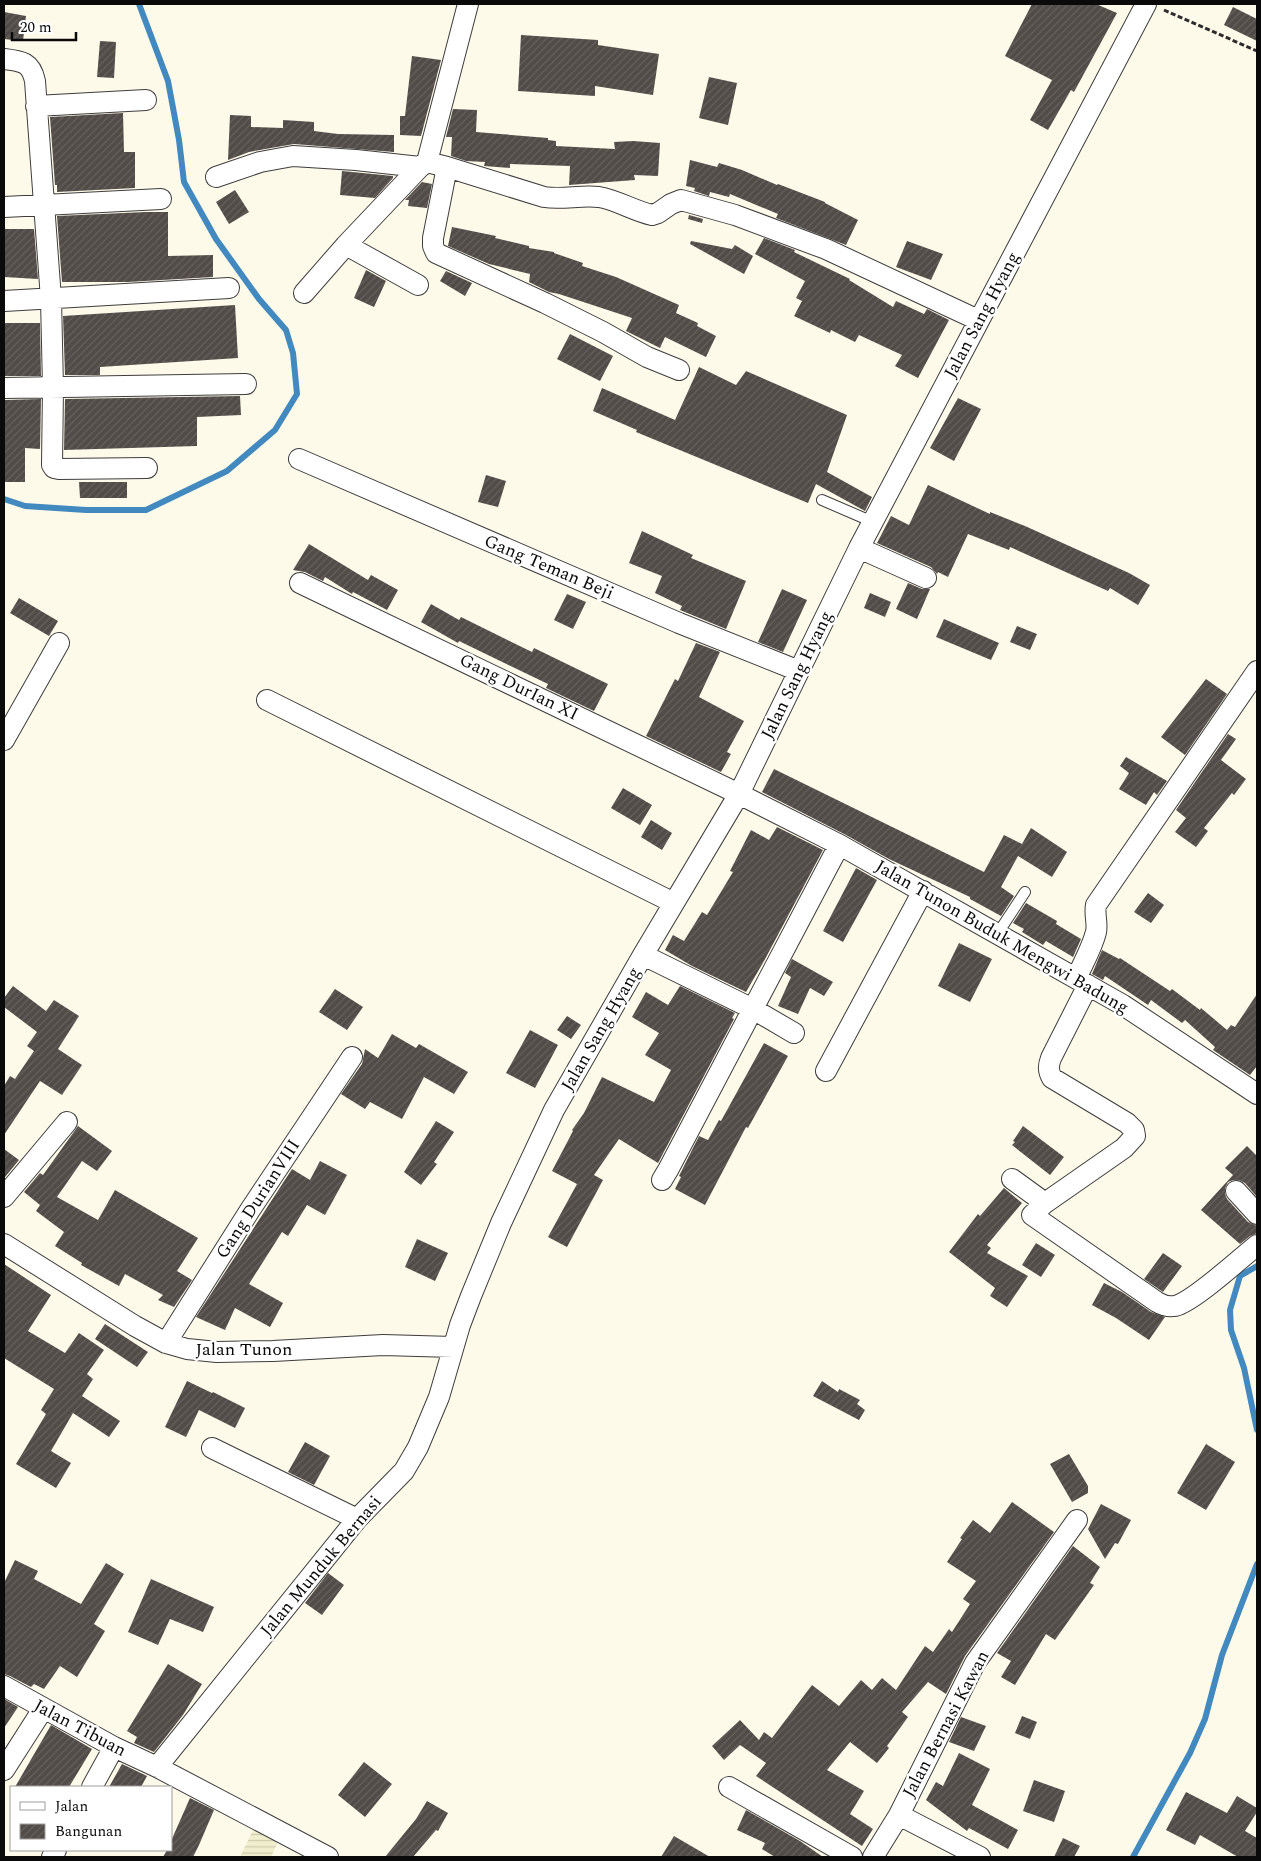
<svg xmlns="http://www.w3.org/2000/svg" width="1261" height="1861" viewBox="0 0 1261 1861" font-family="Spectral,serif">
<defs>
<pattern id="farmland-rules" width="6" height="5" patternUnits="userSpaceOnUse" patternTransform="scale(1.25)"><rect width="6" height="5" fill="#f0eecd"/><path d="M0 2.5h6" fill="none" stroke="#cccbaf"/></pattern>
<pattern id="building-hatch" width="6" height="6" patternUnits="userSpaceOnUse" patternTransform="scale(1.25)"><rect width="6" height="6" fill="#524c48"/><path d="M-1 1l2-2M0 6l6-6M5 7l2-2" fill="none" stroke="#66615e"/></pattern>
</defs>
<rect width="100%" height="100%" fill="#fdfaea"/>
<path fill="url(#farmland-rules)" d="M255 1826 279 1840 271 1857H240Z"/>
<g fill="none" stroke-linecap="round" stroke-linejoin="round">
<path stroke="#4289bf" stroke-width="6" d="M4 499 25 506 86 510H146L227 471 275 430 297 394 293 353 286 330 259 299 216 239 184 182 179 140 168 81 139 4
M1257 1266 1240 1276 1230 1310 1231 1330 1244 1368 1257 1430
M1133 1857 1190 1753 1205 1719 1222 1655 1257 1564"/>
</g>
<path fill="url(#building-hatch)" d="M1032 4H1096L1117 13 1074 92 1071 90 1048 130 1030 120 1052 80 1005 56Z
M1233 7 1257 19V41L1224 25Z
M4 12 26 16 23 41 4 39Z
M521 35 598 40V45L659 54 653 95 595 86V96L518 91Z
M100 41 116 42 114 78 97 77Z
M412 56 441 60 421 136 400 135V116H405Z
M709 77 737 83 728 125 699 118Z
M453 109 477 110 476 132 548 138V140L556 141V146L615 149 614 142 633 141 660 143 658 176 634 175 635 180 569 185 570 166 510 164V168L484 166 485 162 466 161 451 156 452 137H446Z
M123 113 124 152H135V188L57 192V185H55L50 117Z
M230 115 251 116V127L283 128V120L314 122V131L338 134 394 135V152L294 144 249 152 228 160Z
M690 160 717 167 719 163 742 170 777 185 778 184 825 202V203L858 220 846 245 776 218 778 214 730 194 729 197 710 192 709 196 694 191 695 188 686 186Z
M342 171 393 176V178L375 198 340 195Z
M422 182 432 184 427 208 408 206 409 200H405Z
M235 190 249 212 229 224 216 202Z
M146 212H168V256L213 255V277L128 282H62L57 216Z
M689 215 703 219 702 223 688 219Z
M452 227 496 236 495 238 529 246V248L554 252V253L583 263 582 266 616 277 679 305 676 313 698 323 697 326 716 336 706 357 665 337 660 348 626 331 632 318 559 294 549 292 529 282 530 274 489 264 448 246Z
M4 229H34L38 279 4 277Z
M764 238 795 250 794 252 850 279 849 280 893 307 896 301 924 314 927 309 949 320 918 378 895 366 902 355 859 335 855 342 831 330 830 333 794 316 802 301 796 298 805 281 755 254Z
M691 241 732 249 735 245 753 256 744 274 690 244Z
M907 241 943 254 931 280 896 267Z
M366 270 386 281 374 307 354 298Z
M446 271 472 283 465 296 440 281Z
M235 305 238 358 100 367V375H65L63 316Z
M4 323H40L41 376H4Z
M570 334 613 356 600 381 557 359Z
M699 367 736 385 746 371 847 415 827 472 872 497 865 511 816 484 808 503 636 432 637 430 593 411 602 388 675 420Z
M240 396 241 415 197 417V446L64 450 65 399Z
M958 398 981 409 954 461 930 448Z
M41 399 40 449 25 448V482H4V400Z
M486 475 506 481 498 507 478 502Z
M79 482H127V498H80Z
M928 485 990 514V512L1025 526 1129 573 1150 585 1138 605 1110 588 1108 591 1010 547 1009 550 968 534 948 577 938 572 937 574 931 567 877 543 891 516 909 525Z
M642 531 693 555 691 558 746 581 726 629 680 610 682 606 655 593 662 576 629 563Z
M309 544 368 580 371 575 398 590 387 610 353 592 352 594 325 577 323 581 305 572 293 570Z
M908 583 922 589H930L917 619 896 609Z
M782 589 807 600 783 652 758 642Z
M870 593 891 602 885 617 864 608Z
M567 594 586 602 573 629 554 620Z
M19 598 58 621 49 636 10 613Z
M431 604 459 620 461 617 532 652 534 648 608 684 594 711 546 688 548 684 459 641 458 643 421 622Z
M944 619 999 643 991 660 936 637Z
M1017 626 1037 634 1030 650 1010 642Z
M696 643 720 652 699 697 744 721 727 752 731 754 721 772 646 736 675 679 678 681Z
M1206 679 1227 694 1185 755 1161 737Z
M1228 734 1236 739 1221 760 1246 779 1234 795 1232 793 1204 828 1208 831 1196 847 1175 832 1186 818 1176 810Z
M1126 757 1167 781 1157 795 1154 792 1146 805 1119 789 1129 773 1120 766Z
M774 769 984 872 1004 835 1022 844 1031 828 1067 852 1052 877 1018 856 1001 887 1014 896 1001 916 970 899V897L889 859 846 835 762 792Z
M623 788 652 805 640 825 611 808Z
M651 820 672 833 662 850 641 837Z
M777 827 823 850 764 961 746 992 692 966 665 950 673 935 684 941 702 912 707 915 733 872 730 871 751 830 769 840Z
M856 868 877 880 843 942 823 931Z
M1148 893 1164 905 1151 923 1134 912Z
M1026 903 1057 921 1056 924 1081 939 1073 957 1046 941 1043 945 1022 932 1024 929 1013 923Z
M959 943 992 959 970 1002 938 986Z
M1102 950 1119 959 1120 958 1170 991 1172 989 1200 1010 1201 1008 1227 1030 1231 1025 1235 1027 1257 994V1066L1250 1075 1213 1050 1215 1047 1185 1020 1182 1023 1151 1000 1148 1005 1105 976 1103 980 1092 974Z
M792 959 833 982 824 996 810 988 798 1014 778 1006 791 977 785 973Z
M13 986 46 1011 54 1000 79 1016 58 1049 82 1065 62 1095 40 1081 4 1135V1086L10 1076 15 1079 34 1051 27 1046 37 1032 4 1007V998Z
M680 986 735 1013 732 1018 734 1019 658 1163 619 1139 594 1175 603 1180 567 1247 548 1237 577 1184 552 1171 573 1131 572 1130 584 1113 602 1077 654 1102 671 1070 645 1055 659 1033 632 1017 646 992 668 1005Z
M335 989 363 1007 347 1030 319 1012Z
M567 1016 581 1025 571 1039 557 1030Z
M530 1030 558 1045 535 1088 506 1073Z
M392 1034 416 1048 419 1044 468 1072 454 1094 424 1077 402 1119 370 1102 365 1109 341 1094 362 1064 365 1049 378 1058Z
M764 1043 788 1056 748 1128 746 1127 705 1205 675 1189 681 1177 679 1176 699 1136 708 1140 719 1120 721 1121Z
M436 1121 454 1132 434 1162 437 1164 421 1185 404 1172Z
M78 1126 112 1151 97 1171 82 1161 57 1197 98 1220 115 1190 198 1238 177 1271 192 1280 174 1307 158 1300 163 1295 125 1274 119 1286 81 1265 82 1263 55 1246 64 1232 36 1211 40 1205 24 1192 40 1173 43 1175Z
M1023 1126 1064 1157 1050 1175 1012 1145 1015 1142 1013 1141Z
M1247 1146 1257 1156V1197L1245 1183 1239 1180H1233L1228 1182 1225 1188V1194L1227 1199 1248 1222 1257 1226V1233L1250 1236 1240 1244 1201 1210 1233 1175 1225 1168Z
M4 1149 19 1160 5 1177 4 1176Z
M320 1161 347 1175 325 1215 307 1205 288 1236 282 1232 249 1284 283 1303 270 1327 235 1308 225 1330 196 1317 292 1169 310 1180Z
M1004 1188 1022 1203 987 1245 991 1248 987 1253 1028 1276 1007 1307 990 1296 995 1288 949 1252 978 1214 980 1216Z
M417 1239 448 1253 435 1281 405 1267Z
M1036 1243 1055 1255 1041 1277 1022 1265Z
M1163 1253 1182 1266 1163 1292 1144 1279Z
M4 1264 51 1295 28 1331 65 1353 79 1333 104 1350 87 1374 93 1379 82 1396 120 1421 109 1437 73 1413 51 1451 71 1463 56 1488 16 1464 46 1414 41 1410 54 1389 4 1358Z
M1104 1283 1122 1292 1151 1312 1165 1317 1149 1340 1116 1318 1092 1305Z
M105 1324 148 1352 137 1367 95 1339Z
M187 1381 212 1393 213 1392 245 1408 235 1428 199 1410 186 1437 165 1427Z
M822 1381 838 1392 839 1389 860 1400 857 1404 865 1410 859 1420 813 1396Z
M305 1442 330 1456 314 1485 288 1472Z
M1206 1444 1235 1462 1206 1510 1177 1493Z
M1069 1454 1088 1486V1493L1072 1502 1050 1464Z
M1012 1502 1054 1532 965 1656 946 1694 928 1682 902 1712 908 1717 887 1746 889 1748 877 1763 850 1742 827 1770 864 1791 850 1814 873 1829 862 1846 756 1776 766 1763 740 1745 724 1760 712 1746 740 1720 759 1740 764 1732 772 1738 812 1685 839 1706 861 1680 872 1690 882 1678 896 1690 925 1646 933 1652 949 1629 952 1632 970 1604 963 1599 976 1581 947 1562 962 1539 960 1538 973 1520 990 1533Z
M1101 1504 1131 1520 1118 1544 1115 1543 1105 1559 1088 1529Z
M1073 1546 1100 1567 1090 1583 1094 1585 1055 1640 1046 1634 1015 1685 1001 1677 1011 1661 997 1653Z
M15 1560 38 1571 34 1579 81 1604 106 1563 124 1574 94 1624 105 1631 77 1677 60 1666 44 1689 34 1684 31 1687 10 1676 4 1674V1583Z
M328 1573 344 1585 322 1615 305 1603Z
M151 1579 214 1607 203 1632 170 1619 158 1645 128 1632Z
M168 1664 202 1684 183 1715 154 1752 134 1743 137 1737 127 1731Z
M4 1699 18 1707 4 1728Z
M1022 1716 1037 1722 1030 1739 1015 1733Z
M961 1717 986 1726 974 1751 949 1742Z
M51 1725 92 1749 69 1787H15Z
M959 1753 990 1769 972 1805 1018 1830 1008 1849 969 1828 967 1831 926 1800 936 1782 943 1786Z
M364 1762 392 1784 365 1817 338 1795Z
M122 1764 147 1776 141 1787H109Z
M1034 1780 1065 1791 1054 1822 1023 1811Z
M1186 1792 1227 1813 1237 1796 1257 1808V1812L1245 1831 1257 1838V1857H1238L1200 1835 1195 1845 1166 1830Z
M190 1798 214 1810 199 1845 193 1857H163L167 1850H171V1841Z
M427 1801 448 1813 438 1831 436 1830 413 1857H385L416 1819Z
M746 1810 800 1841 823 1857H775L762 1849 765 1843 737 1830Z
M674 1836 710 1857H661Z
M1063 1838 1080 1846 1074 1857H1054Z"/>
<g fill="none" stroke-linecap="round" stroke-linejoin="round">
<g stroke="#3d3d3d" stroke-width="12">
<path id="lane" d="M822 500 873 522
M998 933 1025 892"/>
</g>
<g stroke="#3d3d3d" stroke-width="22">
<path id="street" d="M4 59C22 61 31 62 35 81L51 299 53 388 52 465 54 468 59 469 147 468
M36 106 146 100
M427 162 468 4
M447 167 433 238V246L436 253 545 303 603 332 647 357 679 370
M216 177 260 162 293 156 356 160 420 167 427 162 447 167 544 197C562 200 580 195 599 197 617 200 634 211 652 215L658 213 671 204 681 200 735 215 826 249 978 320
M4 207 161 199
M418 285 346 245 420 167
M304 293 346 245
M4 301 229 288
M4 388 246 384
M299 459 679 623 799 671
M859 548 926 578
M300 583 739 794 840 845 1123 1005 1257 1094
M267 700 674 903
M4 740 59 643
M643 955 753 1009 794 1033
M1077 977C1083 963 1092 948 1096 932 1098 923 1094 915 1096 905L1257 671
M1088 985 1051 1058C1048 1066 1048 1071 1052 1078L1127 1123 1134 1130 1135 1136 1124 1148 1045 1203 1032 1215 1157 1302C1162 1305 1169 1307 1175 1306 1193 1302 1241 1258 1257 1245
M826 1071 923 891
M1012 1179 1045 1203
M662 1180 668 1170 835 853
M1236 1191 1257 1214
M4 1197 67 1122
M4 1244 135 1326 166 1343 187 1349 217 1352 273 1351 383 1345 453 1347
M166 1343 250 1210 352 1057
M212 1448 357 1519
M4 1686 114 1747 157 1767 328 1857
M157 1767 357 1519 404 1471 418 1447 439 1397 460 1325 471 1296 501 1223 554 1110 643 955 739 794 859 548 1146 4
M4 1770 43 1709
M92 1787 114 1747
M729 1787 852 1857
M899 1815 980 1857
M52 1857 56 1850
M873 1857 899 1815 975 1663 1077 1520"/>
</g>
<path stroke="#2c2c2c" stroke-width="3" stroke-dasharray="5 2.5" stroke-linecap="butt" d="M1164 10 1257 51"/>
<use href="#lane" stroke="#fff" stroke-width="10"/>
<use href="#street" stroke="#fff" stroke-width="20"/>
</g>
<g text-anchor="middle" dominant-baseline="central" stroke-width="5" stroke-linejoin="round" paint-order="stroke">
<g font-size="18" fill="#0a0a0a" stroke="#fff">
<text transform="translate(982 315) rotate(-62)">Jalan Sang Hyang</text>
<text transform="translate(549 567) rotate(23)">Gang Teman Beji</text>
<text transform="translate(797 675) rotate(-64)">Jalan Sang Hyang</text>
<text transform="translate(519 687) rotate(26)">Gang DurIan XI</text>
<text transform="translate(1002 937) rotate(30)">Jalan Tunon Buduk Mengwi Badung</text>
<text transform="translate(601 1029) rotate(-60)">Jalan Sang Hyang</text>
<text transform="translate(258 1199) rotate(-57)">Gang DurianVIII</text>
<text x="244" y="1349">Jalan Tunon</text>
<text transform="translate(321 1566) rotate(-50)">Jalan Munduk Bernasi</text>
<text transform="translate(946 1724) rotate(-62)">Jalan Bernasi Kawan</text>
<text transform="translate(80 1728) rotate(28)">Jalan Tibuan</text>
</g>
</g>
<rect width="1261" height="1861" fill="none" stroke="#0a0a0a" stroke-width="10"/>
<rect x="10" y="1786" width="162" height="65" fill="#ffffff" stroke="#9d9d9d"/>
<rect x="20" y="1802" width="25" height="8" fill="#ffffff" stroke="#9d9d9d"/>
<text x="55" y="1811" font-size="15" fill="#0a0a0a">Jalan</text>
<rect x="20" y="1824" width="25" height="15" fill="url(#building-hatch)" stroke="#9d9d9d"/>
<text x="55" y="1836" font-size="15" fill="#0a0a0a">Bangunan</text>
<path d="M12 32v8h64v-8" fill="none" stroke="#0a0a0a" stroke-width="2.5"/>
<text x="20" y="32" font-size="15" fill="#0a0a0a" stroke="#ffffff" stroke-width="4" paint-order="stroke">20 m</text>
</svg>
